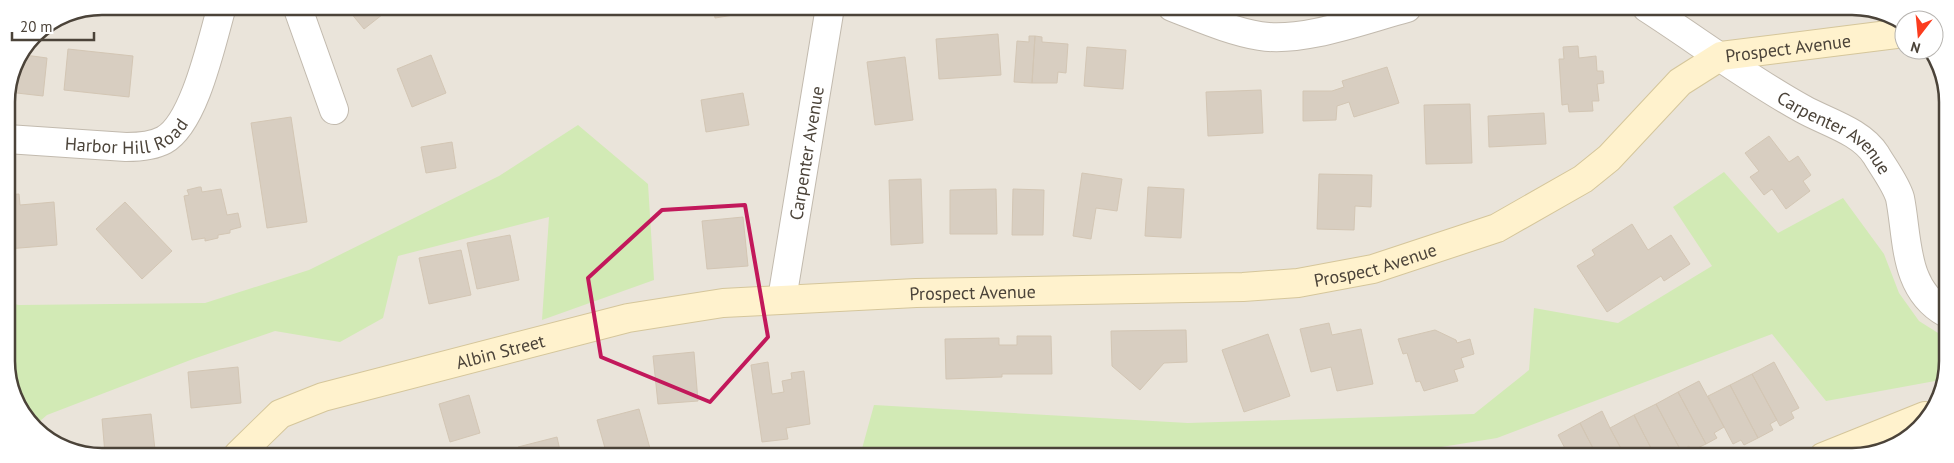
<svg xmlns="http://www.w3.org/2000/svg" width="1954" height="463" viewBox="0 0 1954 463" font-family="'PT Sans',sans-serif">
<rect width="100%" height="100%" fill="#f6f3ec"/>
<path fill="#eae4da" d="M102 6 1871 8 1904 26V50H1928L1946 83V380L1925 416 1823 457 83 455 34 429 8 380 6 96 34 34 65 13Z"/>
<path fill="#d2eab5" d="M578 125 648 184 654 280 542 320 549 217 398 256 383 318 340 342 275 331 193 359 47 415 33 427 8 380V303L19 305 205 303 309 270 499 176Z
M1724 172 1778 233 1843 198 1884 254 1899 293 1919 321 1946 338V379L1826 401 1772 334 1497 438 1386 456H860L874 405 1188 423 1474 414 1529 370 1534 308 1618 323 1712 266 1673 207Z"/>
<path fill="#d8cec1" stroke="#d3c6b4" d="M346 7H392L364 29Z
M713 7H757L758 11 715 18Z
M998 34 1001 75 939 79 936 39Z
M1029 36H1035L1032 83 1014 82 1017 41 1029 42Z
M1035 36 1042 37V42L1068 44 1066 73 1058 72 1057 83H1032Z
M1578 46 1579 58 1596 56 1597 71H1603L1604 83 1597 84 1599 101H1592L1593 111 1569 112 1568 104 1562 105 1559 59H1564L1563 47Z
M1087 47 1126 50 1123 89 1084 86Z
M68 49 133 56 129 97 64 90Z
M25 55 47 58 43 96 8 92Z
M431 55 446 93 412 107 397 69Z
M905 57 913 120 875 125 867 62Z
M1387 67 1399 103 1354 117 1349 102 1337 106 1336 120 1303 121V91H1332L1344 87 1342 81Z
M1261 90 1263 133 1208 136 1206 92Z
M743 93 749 125 706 132 701 100Z
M1470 104 1472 163 1426 164 1424 105Z
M1544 113 1546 144 1489 147 1488 116Z
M291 117 307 222 267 228 251 123Z
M1769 136 1789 162 1798 156 1811 175 1803 181 1810 191 1786 209 1772 189 1764 195 1750 177 1759 171 1745 153Z
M452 142 456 168 426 173 421 147Z
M1082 173 1122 179 1117 211 1096 208 1091 239 1073 236Z
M1319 174 1372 175 1371 207 1355 206 1354 230 1317 229Z
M921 179 923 243 891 245 889 180Z
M199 187H201L202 192 221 189 227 215 238 213 241 227 230 230V233L218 235V238L205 241V238L192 240 184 196 189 195 187 190Z
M1148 187 1184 189 1181 238 1145 236Z
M996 189 997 234H950V190Z
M1013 189 1044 190 1043 235H1012Z
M19 194 20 205 54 202 57 245 7 249V195Z
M125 202 172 251 142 279 96 229Z
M743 217 748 266 707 269 702 221Z
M1632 224 1648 250 1671 235 1690 264 1664 281 1661 276 1607 312 1577 266 1595 255 1592 250Z
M510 235 519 280 477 289 467 243Z
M461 250 471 295 429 304 419 258Z
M1329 323 1332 335 1361 329 1373 384 1337 391 1331 367 1311 372 1300 329Z
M1186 330 1187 362 1164 363 1140 390 1112 366 1111 331Z
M1435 330 1456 340 1457 343 1470 339 1474 354 1461 358 1464 367 1454 370 1458 381 1424 391 1420 381 1416 382 1407 353 1403 354 1398 339Z
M1268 334 1290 396 1244 412 1222 350Z
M1017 336H1051L1052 374H1002V377L946 379 945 339 999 338V345H1017Z
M694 352 698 401 658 404 653 356Z
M768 362 772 394 784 392 782 381 792 379 791 373 804 371 810 424 786 428 788 439 762 442 751 365Z
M1774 362 1799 408 1791 412 1794 418 1780 426 1752 374Z
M238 367 241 403 191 408 188 372Z
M1752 374 1777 420 1770 424 1773 430 1758 438 1730 385Z
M1699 381 1724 427 1714 433 1717 438 1706 444 1678 392Z
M1730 385 1758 438 1744 445 1741 440 1733 444 1708 396Z
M1678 392 1706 444 1691 451 1689 446 1681 451 1656 404Z
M469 395 480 433 450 442 439 404Z
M1656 404 1681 451 1673 455 1674 456H1655L1634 415Z
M639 409 651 452 638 455H607L597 420Z
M1602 411 1610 428 1625 456H1597L1580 423Z
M151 414 155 450 105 454 102 419Z
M1634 415 1655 456H1625L1610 428Z
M1580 423 1597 456H1569L1558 435Z
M557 437 561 455H520L518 447Z"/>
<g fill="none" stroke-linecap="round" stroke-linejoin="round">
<g stroke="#c2baae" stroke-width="30">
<g id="street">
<path d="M297 6 334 110"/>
<path d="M1172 7C1201 18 1230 31 1260 36 1303 43 1365 19 1407 8"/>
<path id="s1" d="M1647 8C1698 41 1750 80 1803 109 1826 122 1861 131 1876 155 1883 167 1896 184 1900 198 1908 238 1903 289 1946 313"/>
<path id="s2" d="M7 139 126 147C139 147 153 146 164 140 195 123 212 40 222 6"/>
<path id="s3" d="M782 299 830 7"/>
</g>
</g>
<g stroke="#d5c69b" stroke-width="30">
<g id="secondary">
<path id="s4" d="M238 455 280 414 323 397 628 318 723 303 916 293 1243 287 1298 283 1373 269 1497 228 1583 179 1609 158 1680 82 1721 56 1904 33"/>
<path d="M1823 457 1925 416"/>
</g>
</g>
<use href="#street" stroke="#fff" stroke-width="28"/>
<use href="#secondary" stroke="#fff2cd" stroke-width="28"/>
</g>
<path fill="none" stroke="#c2185b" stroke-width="4" stroke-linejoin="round" d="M745 205 768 337 710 402 601 357 588 278 662 210Z"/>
<g text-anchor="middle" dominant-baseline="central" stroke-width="4" stroke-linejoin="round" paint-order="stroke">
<g font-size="18" fill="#4b4339" stroke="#fff">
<text stroke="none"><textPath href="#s4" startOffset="1651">Prospect Avenue</textPath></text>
<text stroke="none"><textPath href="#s2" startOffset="122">Harbor Hill Road</textPath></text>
<text stroke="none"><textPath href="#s1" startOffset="226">Carpenter Avenue</textPath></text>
<text stroke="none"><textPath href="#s3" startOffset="148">Carpenter Avenue</textPath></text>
<text stroke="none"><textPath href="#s4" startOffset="1171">Prospect Avenue</textPath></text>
<text stroke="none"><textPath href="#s4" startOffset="766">Prospect Avenue</textPath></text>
<text stroke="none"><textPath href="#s4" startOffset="288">Albin Street</textPath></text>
</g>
</g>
<path d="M0 0H1954V463H0ZM102 15H1852A87 87 0 0 1 1939 102V361A87 87 0 0 1 1852 448H102A87 87 0 0 1 15 361V102A87 87 0 0 1 102 15Z" fill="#fff" fill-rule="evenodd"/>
<path fill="none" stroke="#4b4339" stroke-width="2.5" d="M102 15H1852A87 87 0 0 1 1939 102V361A87 87 0 0 1 1852 448H102A87 87 0 0 1 15 361V102A87 87 0 0 1 102 15Z"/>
<g transform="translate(1919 35) rotate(196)"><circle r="24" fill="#ffffff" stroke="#b7b4b0"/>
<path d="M0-4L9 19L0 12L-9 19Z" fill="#fb3c1e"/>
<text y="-8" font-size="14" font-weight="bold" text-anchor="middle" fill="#4b4339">N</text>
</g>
<path d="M12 32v8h82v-8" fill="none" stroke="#4b4339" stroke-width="2.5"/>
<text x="20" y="32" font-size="15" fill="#4b4339" stroke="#ffffff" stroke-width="4" paint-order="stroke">20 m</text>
</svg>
